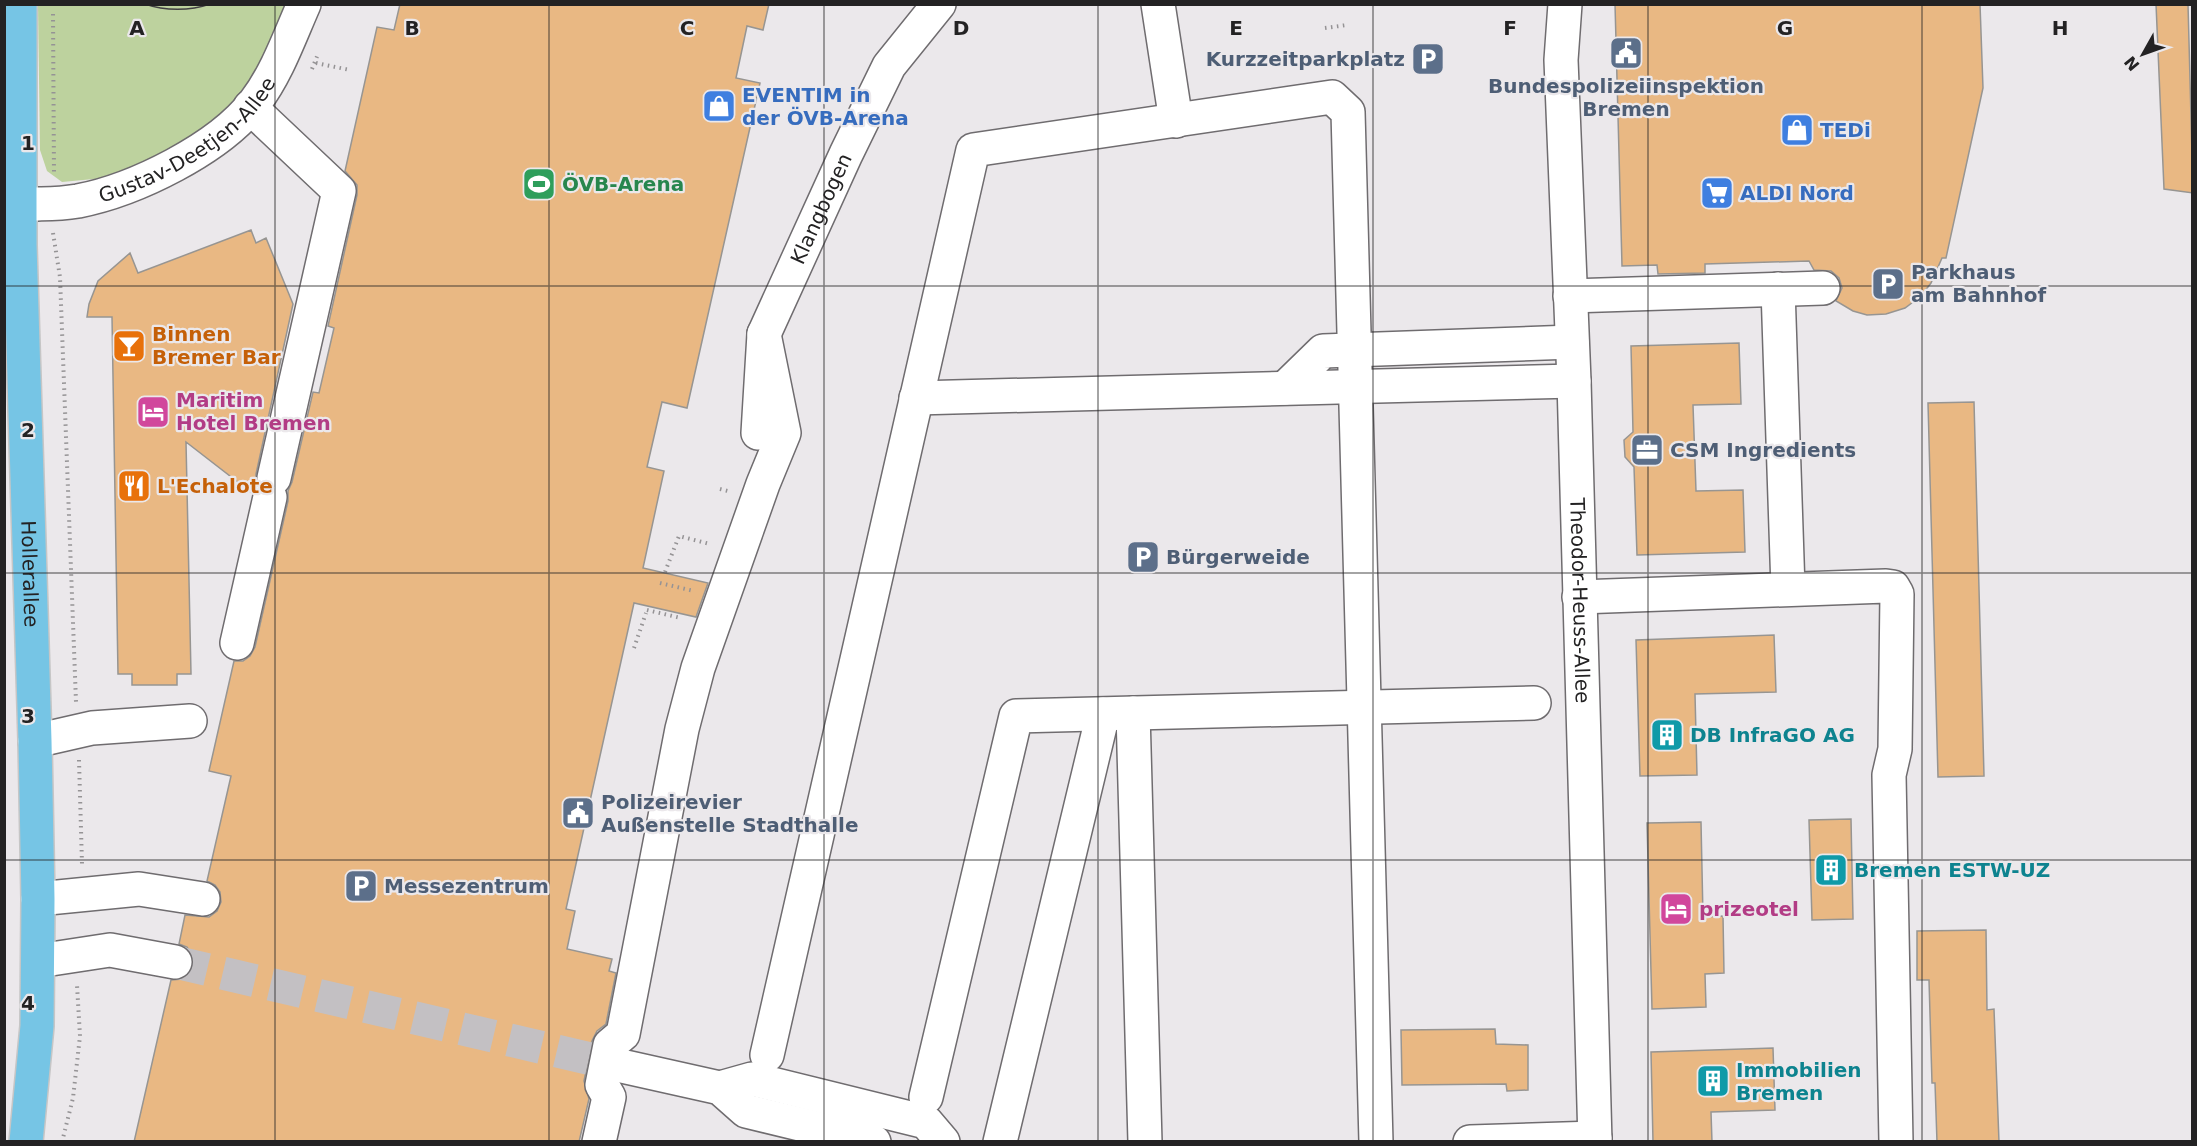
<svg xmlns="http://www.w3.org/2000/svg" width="2197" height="1146" viewBox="0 0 2197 1146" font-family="'DejaVu Sans',sans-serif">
<rect width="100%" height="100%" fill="#ebe8eb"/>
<path fill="#bdd29e" d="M38 5H290L250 90 205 135 147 164 104 178 62 182 47 171 40 150Z"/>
<path fill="#e9b883" stroke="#979592" stroke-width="1.5" d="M400 4H769L763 30 747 26 736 78 760 83 687 408 662 402 647 467 664 471 643 568 708 583 696 617 634 603 566 909 575 911 567 949 612 959 609 971 616 973 606 1024 597 1031 592 1041 584 1081 589 1099 579 1142H134L171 980 182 979 189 975 193 966 192 955 187 947 179 944 185 915 209 917 217 911 221 902 220 892 215 885 207 881 231 776 209 771 234 661H243L250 656 255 647 288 501V491L292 482 313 392 319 393 334 328 328 326 357 195V185L345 171 377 27 394 30Z
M1615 4H1980L1983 88 1946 258H1942L1931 283 1921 296 1905 308 1886 314 1867 315 1853 311 1836 301 1842 288 1839 278 1831 271 1814 270 1809 261 1705 264V273L1658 274 1657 265 1622 266Z
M2156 4H2188L2193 193 2164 189Z
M251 230 256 243 266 238 293 304 256 474V484L252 493 186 442 191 674H177V685H132V674H118L112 317H87L89 304 98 281 130 253 138 273Z
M1739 343 1741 404 1693 405 1696 491 1743 490 1745 552 1637 555 1634 467 1625 457 1624 440 1633 432 1631 346Z
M1974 402 1984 776 1938 777 1928 403Z
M1774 635 1776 692 1695 694 1697 775 1640 776 1636 640Z
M1851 819 1853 919 1812 920 1809 820Z
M1701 822 1703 917 1723 916 1724 973 1705 974 1706 1007 1652 1009 1647 823Z
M1986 930 1987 1010 1994 1009 1999 1142H1937L1935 1083H1932L1929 980H1917V931Z
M1495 1029 1496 1044 1528 1045V1090L1507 1091 1506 1084 1402 1085 1401 1030Z
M1773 1048 1775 1110 1711 1112 1712 1142H1653L1651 1052Z"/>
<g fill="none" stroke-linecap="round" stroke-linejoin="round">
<path stroke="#c3c0c3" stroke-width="33" stroke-dasharray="33 16" stroke-linecap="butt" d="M175 962 617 1065"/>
<g stroke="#6f6c6f" stroke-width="36">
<g id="minor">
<path d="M1158 4 1176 121"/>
<path id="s1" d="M1565 4 1561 60 1574 381 1595 1142"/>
<path d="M250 107 339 191 274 478"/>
<path id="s2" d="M4 203C29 204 54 205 78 201 135 190 219 149 255 102 277 73 289 38 304 4"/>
<path d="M1778 289 1788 589"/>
<path d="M1570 296 1823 288"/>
<path d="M1285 388 1323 351 1572 342"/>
<path d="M916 398 1574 381"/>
<path id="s3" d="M758 433 764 334 846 154 889 66 939 4"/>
<path d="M1579 597 1886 586 1893 587 1897 594 1895 749 1889 775 1896 1142"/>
<path d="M237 643 270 497"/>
<path d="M1133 713 1145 1142"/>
<path d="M35 741 92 728 190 721"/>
<path d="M38 899 139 889 203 899"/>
<path d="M38 961 110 950 175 962"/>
<path d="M767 1055 973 150 1332 97 1348 112 1376 1142"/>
<path d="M617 1065 720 1088 746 1111 874 1142"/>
<path d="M720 1088 752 1079 926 1122 943 1142"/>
<path d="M926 1097 1016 716 1534 703"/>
<path d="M599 1142 609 1097 602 1085 610 1045 623 1034 682 729 698 668 763 484 784 433 764 334"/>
<path d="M1000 1142 1103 714"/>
<path d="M1470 1142 1595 1138"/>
</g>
</g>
<g stroke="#c6c6c6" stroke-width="36">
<g id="major">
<path id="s4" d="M20 4V245L35 741 38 899 37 1026 26 1142"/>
</g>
</g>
<path stroke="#959395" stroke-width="4" stroke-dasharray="1.5 4.5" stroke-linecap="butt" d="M53 14 54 175
M1325 28 1347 25
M316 63 350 70
M312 69 318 54
M53 233 60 277 76 702
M720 489 728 491
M665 572 679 536 710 544
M660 583 694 591
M647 610 681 618
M634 648 646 613
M79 760 82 864
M62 1142 73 1098 80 1036 77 985"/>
<use href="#minor" stroke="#fff" stroke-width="33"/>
<use href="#major" stroke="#76c5e5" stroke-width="33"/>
<path stroke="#424142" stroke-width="1.5" d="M145 4C165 11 190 11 210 4"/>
</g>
<path fill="none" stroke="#232223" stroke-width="1.5" stroke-opacity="0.55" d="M275 4V1142M549 4V1142M824 4V1142M1098 4V1142M1373 4V1142M1648 4V1142M1922 4V1142M4 286H2192M4 573H2192M4 860H2192"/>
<defs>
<g id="civic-square" transform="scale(1.725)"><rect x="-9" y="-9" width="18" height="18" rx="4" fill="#5c6f8a" stroke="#ebe8eb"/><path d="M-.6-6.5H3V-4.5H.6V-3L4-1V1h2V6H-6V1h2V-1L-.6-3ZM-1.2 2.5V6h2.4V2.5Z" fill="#fff"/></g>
<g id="parking-square" transform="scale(1.725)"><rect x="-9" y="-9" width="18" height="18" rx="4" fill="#5c6f8a" stroke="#ebe8eb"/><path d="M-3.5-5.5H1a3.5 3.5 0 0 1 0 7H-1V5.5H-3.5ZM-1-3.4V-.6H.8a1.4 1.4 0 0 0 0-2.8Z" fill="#fff"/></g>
<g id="shop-square" transform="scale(1.725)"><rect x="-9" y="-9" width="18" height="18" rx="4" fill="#3f7fe0" stroke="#ebe8eb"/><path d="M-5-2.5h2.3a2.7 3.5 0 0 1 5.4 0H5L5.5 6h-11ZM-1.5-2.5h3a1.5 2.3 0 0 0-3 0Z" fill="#fff"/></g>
<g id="stadium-square" transform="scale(1.725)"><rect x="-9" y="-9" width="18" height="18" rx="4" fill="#2e9e5b" stroke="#ebe8eb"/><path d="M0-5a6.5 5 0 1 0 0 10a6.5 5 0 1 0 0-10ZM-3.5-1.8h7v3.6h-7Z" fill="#fff"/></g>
<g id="supermarket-square" transform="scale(1.725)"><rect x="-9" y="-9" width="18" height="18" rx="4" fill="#3f7fe0" stroke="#ebe8eb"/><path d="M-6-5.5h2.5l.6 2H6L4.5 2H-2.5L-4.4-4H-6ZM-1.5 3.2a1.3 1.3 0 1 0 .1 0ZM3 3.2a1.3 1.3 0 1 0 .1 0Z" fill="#fff"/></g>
<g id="bar-square" transform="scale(1.725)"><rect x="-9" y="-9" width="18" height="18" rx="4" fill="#e8710a" stroke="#ebe8eb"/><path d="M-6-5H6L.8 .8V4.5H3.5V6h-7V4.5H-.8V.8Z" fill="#fff"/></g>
<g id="hotel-square" transform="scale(1.725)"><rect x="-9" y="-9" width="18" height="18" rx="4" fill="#d1479c" stroke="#ebe8eb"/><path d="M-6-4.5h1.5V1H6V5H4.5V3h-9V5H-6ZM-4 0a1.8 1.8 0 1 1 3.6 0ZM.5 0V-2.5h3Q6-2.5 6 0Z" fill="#fff"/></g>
<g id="office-square" transform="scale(1.725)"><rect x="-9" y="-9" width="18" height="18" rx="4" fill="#5c6f8a" stroke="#ebe8eb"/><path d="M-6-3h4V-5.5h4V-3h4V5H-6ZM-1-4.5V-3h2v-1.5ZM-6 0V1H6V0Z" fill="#fff"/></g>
<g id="restaurant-square" transform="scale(1.725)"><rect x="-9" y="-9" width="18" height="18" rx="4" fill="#e8710a" stroke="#ebe8eb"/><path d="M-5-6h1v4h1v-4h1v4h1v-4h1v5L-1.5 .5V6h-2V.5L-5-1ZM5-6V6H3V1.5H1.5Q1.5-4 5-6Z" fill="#fff"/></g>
<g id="building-square" transform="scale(1.725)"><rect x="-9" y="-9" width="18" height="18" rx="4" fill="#0f9aa8" stroke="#ebe8eb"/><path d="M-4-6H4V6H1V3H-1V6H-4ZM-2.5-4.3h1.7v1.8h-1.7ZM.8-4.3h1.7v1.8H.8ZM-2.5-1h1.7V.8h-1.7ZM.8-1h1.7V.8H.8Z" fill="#fff"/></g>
</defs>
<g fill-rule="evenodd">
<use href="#civic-square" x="1626" y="53"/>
<use href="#parking-square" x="1428" y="59"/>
<use href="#shop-square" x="719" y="106"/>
<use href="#shop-square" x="1797" y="130"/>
<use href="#stadium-square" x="539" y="184"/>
<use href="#supermarket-square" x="1717" y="193"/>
<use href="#parking-square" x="1888" y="284"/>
<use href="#bar-square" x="129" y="346"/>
<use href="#hotel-square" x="153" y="412"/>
<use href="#office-square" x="1647" y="450"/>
<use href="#restaurant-square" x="134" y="486"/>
<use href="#parking-square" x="1143" y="557"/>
<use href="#building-square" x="1667" y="735"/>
<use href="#civic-square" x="578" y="813"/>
<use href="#building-square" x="1831" y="870"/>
<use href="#parking-square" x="361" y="886"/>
<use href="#hotel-square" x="1676" y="909"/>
<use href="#building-square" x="1713" y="1081"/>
</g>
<g text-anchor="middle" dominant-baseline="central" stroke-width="4.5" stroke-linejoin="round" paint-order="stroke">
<g font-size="20" font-weight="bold" fill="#4e5e75" stroke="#ebe8eb" text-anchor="start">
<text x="1405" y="59" text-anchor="end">Kurzzeitparkplatz</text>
<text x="1626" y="86" text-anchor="middle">Bundespolizeiinspektion<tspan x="1626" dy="23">Bremen</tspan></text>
<text x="1911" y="272">Parkhaus<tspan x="1911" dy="23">am Bahnhof</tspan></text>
<text x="1670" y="450">CSM Ingredients</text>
<text x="1166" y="557">Bürgerweide</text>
<text x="601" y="802">Polizeirevier<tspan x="601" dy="23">Außenstelle Stadthalle</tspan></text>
<text x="384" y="886">Messezentrum</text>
</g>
<g font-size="20" font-weight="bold" fill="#366cbe" stroke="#ebe8eb" text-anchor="start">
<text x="742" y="95">EVENTIM in<tspan x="742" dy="23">der ÖVB-Arena</tspan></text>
<text x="1820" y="130">TEDi</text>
<text x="1740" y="193">ALDI Nord</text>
</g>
<g font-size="20" fill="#232223" stroke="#ebe8eb">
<text stroke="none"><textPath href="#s2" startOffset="202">Gustav-Deetjen-Allee</textPath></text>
<text stroke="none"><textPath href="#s3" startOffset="237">Klangbogen</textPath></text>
<text stroke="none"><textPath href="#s4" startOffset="570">Hollerallee</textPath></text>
<text stroke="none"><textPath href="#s1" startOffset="597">Theodor-Heuss-Allee</textPath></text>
</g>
<g font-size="20" font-weight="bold" fill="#27864d" stroke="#ebe8eb" text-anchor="start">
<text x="562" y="184">ÖVB-Arena</text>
</g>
<g font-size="20" font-weight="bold" fill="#c56008" stroke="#ebe8eb" text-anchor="start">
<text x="152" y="334">Binnen<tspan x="152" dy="23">Bremer Bar</tspan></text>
<text x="157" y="486">L'Echalote</text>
</g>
<g font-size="20" font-weight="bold" fill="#b23c85" stroke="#ebe8eb" text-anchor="start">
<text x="176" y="400">Maritim<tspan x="176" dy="23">Hotel Bremen</tspan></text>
<text x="1699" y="909">prizeotel</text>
</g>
<g font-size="20" font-weight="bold" fill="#0d838f" stroke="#ebe8eb" text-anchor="start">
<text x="1690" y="735">DB InfraGO AG</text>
<text x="1854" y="870">Bremen ESTW-UZ</text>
<text x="1736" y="1070">Immobilien<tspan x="1736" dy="23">Bremen</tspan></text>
</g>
</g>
<g font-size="20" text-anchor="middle" font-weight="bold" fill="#232223" stroke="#ebe8eb" stroke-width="4.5" stroke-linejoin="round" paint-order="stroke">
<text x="137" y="35">A</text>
<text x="412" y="35">B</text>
<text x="687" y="35">C</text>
<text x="961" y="35">D</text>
<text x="1236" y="35">E</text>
<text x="1510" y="35">F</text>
<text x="1785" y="35">G</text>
<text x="2060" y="35">H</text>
<text x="28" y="150">1</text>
<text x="28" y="437">2</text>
<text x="28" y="723">3</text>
<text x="28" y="1010">4</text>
</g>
<rect width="2197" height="1146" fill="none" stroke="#232223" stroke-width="12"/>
<g transform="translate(2143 54) rotate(230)" stroke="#ebe8eb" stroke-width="4.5" paint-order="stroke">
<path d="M0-4.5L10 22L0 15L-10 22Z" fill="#232223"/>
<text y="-9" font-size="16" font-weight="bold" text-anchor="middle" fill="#232223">N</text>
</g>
</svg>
